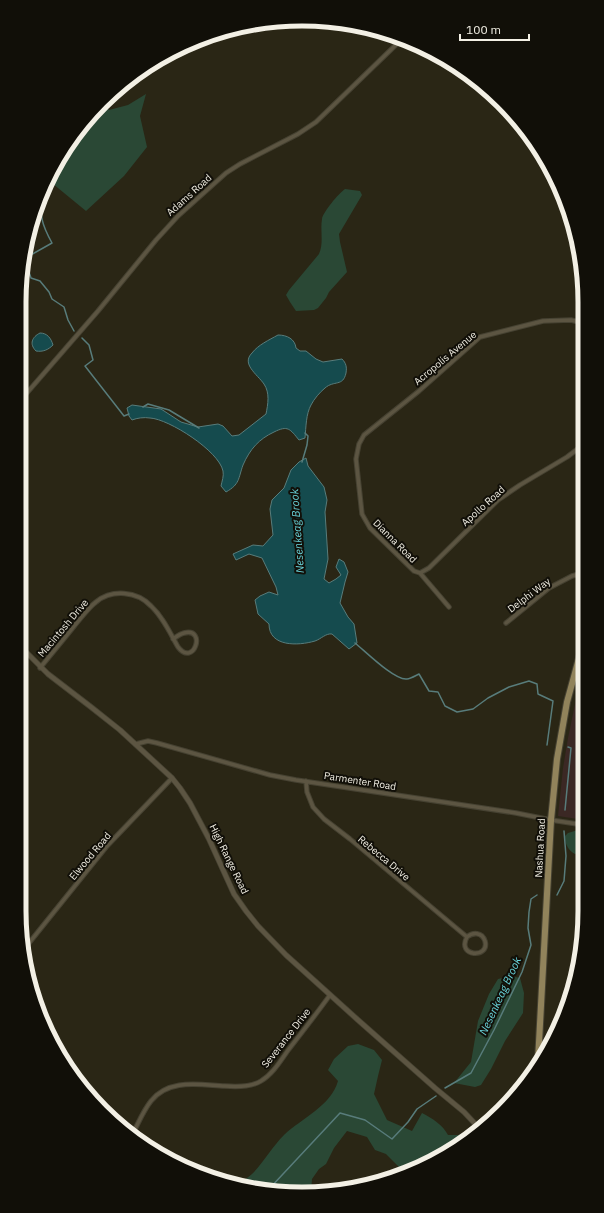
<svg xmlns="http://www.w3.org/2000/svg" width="604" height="1213" viewBox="0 0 604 1213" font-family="'IBM Plex Sans',sans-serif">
<rect width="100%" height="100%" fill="#2a2615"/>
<path fill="#3b2824" d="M584 670V820L558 816 563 768 568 738 579 685Z"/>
<path fill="#2a4835" d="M146 94 140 116 147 147 124 176 86 211 47 179 48 177 77 130 104 101 109 110 128 105Z
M345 189 360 191 362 195 339 234 340 242 347 272 329 292 326 298 318 308 314 310 296 311 290 302 286 295 289 290 319 254C324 243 320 231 322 219 323 212 339 193 345 189Z
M581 829H584V851L575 854C568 850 565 844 565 836L568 833Z
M511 976 520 978 524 993 523 1013 505 1041 491 1069 481 1085 475 1087 454 1083 471 1062 478 1021 489 994 498 979Z
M358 1044 374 1050 382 1060 378 1076 374 1094 387 1120 412 1131 422 1113C432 1118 443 1125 448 1135H458L470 1131 472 1133 427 1165 403 1172 398 1166 386 1154 375 1150 367 1137 347 1131 334 1148 326 1164 319 1169 312 1179 311 1191 247 1189 237 1185C242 1181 248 1178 252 1174 264 1162 272 1147 284 1135 302 1118 331 1106 338 1081L328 1070 334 1059 348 1046Z"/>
<path fill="#154b4e" stroke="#587c7b" d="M40 333C47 333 51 338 53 345 48 350 43 352 36 351 29 344 32 337 40 333Z
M278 335C287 335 295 339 296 348L300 351H306L316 359 323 362 342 359C346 363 347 367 346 373 343 387 334 380 325 388 320 392 314 399 311 405 306 414 306 427 305 438L299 440C290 429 288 425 274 432 259 439 250 449 243 465 238 479 240 484 226 492L221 486C222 481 224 476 223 471 219 451 169 419 150 418 144 417 137 418 132 420L129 416 127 408 132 405 161 409 181 422 198 427 218 424 223 426 232 436 239 435 266 414C268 404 270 393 264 384 257 374 241 364 252 353 258 345 269 340 278 335Z
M306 458 308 466 324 487 327 500 325 512 328 559 324 579 329 583 336 579 341 575 336 567 339 559 344 562 348 572 345 582 340 603 348 617 354 624 357 643 349 649 332 634C326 633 321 639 315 641 298 646 269 647 269 624L258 614 255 600 260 596 269 592 278 595 276 587 262 558 249 554 236 560 233 554 253 545 263 546 273 535 270 509 272 500 284 488 291 470 299 462Z"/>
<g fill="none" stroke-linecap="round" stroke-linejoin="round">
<path stroke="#587c7b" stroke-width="1.5" d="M42 194C39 215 42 225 52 243L29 256 28 269 31 278 40 281 49 292 52 299 64 307 68 320 74 331
M82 338 89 345 93 360 85 366 124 416 129 414
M143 407 148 404 169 410 199 428
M302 462 307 445 308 436 305 433
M355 643C365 651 395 681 407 679 410 679 415 676 419 674L429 691 438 692 445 706 457 712 473 709 488 698 509 687 529 681 537 684 538 694 553 701 547 745
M565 810 571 748 568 747
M557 895 564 881 566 856 564 831
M445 1088 471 1073 494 1030 522 972 531 945 528 928 529 912 531 899 537 895
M269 1189 340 1113 365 1120 392 1139 408 1122 417 1109 436 1096"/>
<g stroke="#464232" stroke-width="5.5">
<path id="minor" d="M19 402 98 311 156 240 178 216 226 173 240 164 298 134 316 122 402 39
M420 573 429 568 498 500 520 485 567 457 583 445
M449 607 420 573 414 571 370 528 362 514 356 459 359 444 364 435 419 391 480 337 543 321 571 320 583 323
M506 623 549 588 572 576 583 573
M40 668C52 653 64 639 75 625 82 617 88 608 96 602 112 589 137 591 151 606 163 617 170 633 178 647 194 668 207 627 184 633 180 634 176 637 173 639
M136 744 148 741 157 743 270 775 296 780 516 813 551 820 584 825
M306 781 307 792 313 807 324 819 350 839 467 937C456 957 490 959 485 941 482 932 473 932 467 937
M25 948 107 846 172 778
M132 1135C138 1124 143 1111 151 1101 169 1078 200 1085 225 1086 237 1087 251 1087 261 1081 273 1074 281 1060 289 1049 303 1031 317 1013 330 995"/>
</g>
<g stroke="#464232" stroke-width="6">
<path id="tertiary" d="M19 645 48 674 91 707 120 730 172 778 180 788 190 803 209 839 234 894 246 911 258 926 286 955 358 1020 435 1088 464 1112 479 1128"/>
</g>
<g stroke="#464232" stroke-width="8">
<path id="primary" d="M538 1061 551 820 557 759 567 702 584 640"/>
</g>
<use href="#minor" stroke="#5c5542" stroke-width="3.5"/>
<use href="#tertiary" stroke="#5c5542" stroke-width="4.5"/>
<use href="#primary" stroke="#91835b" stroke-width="6"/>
</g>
<g text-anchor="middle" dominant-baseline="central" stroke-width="4" stroke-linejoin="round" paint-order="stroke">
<g font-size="10" fill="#f3f0e5" stroke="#110f08">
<text transform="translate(189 195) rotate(-42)">Adams Road</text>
<text transform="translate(445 358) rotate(-40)">Acropolis Avenue</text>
<text transform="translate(483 506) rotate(-42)">Apollo Road</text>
<text transform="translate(395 541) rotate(45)">Dianna Road</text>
<text transform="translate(529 595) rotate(-37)">Delphi Way</text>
<text transform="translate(63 628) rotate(-50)">Macintosh Drive</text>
<text transform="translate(360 781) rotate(9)">Parmenter Road</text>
<text transform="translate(540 848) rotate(-87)">Nashua Road</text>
<text transform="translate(90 856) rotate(-50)">Elwood Road</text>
<text transform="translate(384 858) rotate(40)">Rebecca Drive</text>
<text transform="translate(229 859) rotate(64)">High Range Road</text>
<text transform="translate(286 1038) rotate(-52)">Severance Drive</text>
</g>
<g font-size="11" font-style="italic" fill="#69d3da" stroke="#110f08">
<text transform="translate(297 531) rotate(-94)">Nesenkeag Brook</text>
<text transform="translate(500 996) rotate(-65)">Nesenkeag Brook</text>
</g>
</g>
<path d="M0 0H604V1213H0ZM302 26H302A276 276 0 0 1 578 302V911A276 276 0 0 1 302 1187H302A276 276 0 0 1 26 911V302A276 276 0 0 1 302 26Z" fill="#110f08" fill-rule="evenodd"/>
<path fill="none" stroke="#f3f0e5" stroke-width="5" d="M302 26H302A276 276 0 0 1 578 302V911A276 276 0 0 1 302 1187H302A276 276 0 0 1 26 911V302A276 276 0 0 1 302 26Z"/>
<path d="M460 34v6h69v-6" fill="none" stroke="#f3f0e5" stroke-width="2"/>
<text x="466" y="34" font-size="12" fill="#f3f0e5" stroke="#110f08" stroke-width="3" paint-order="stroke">100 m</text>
</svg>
